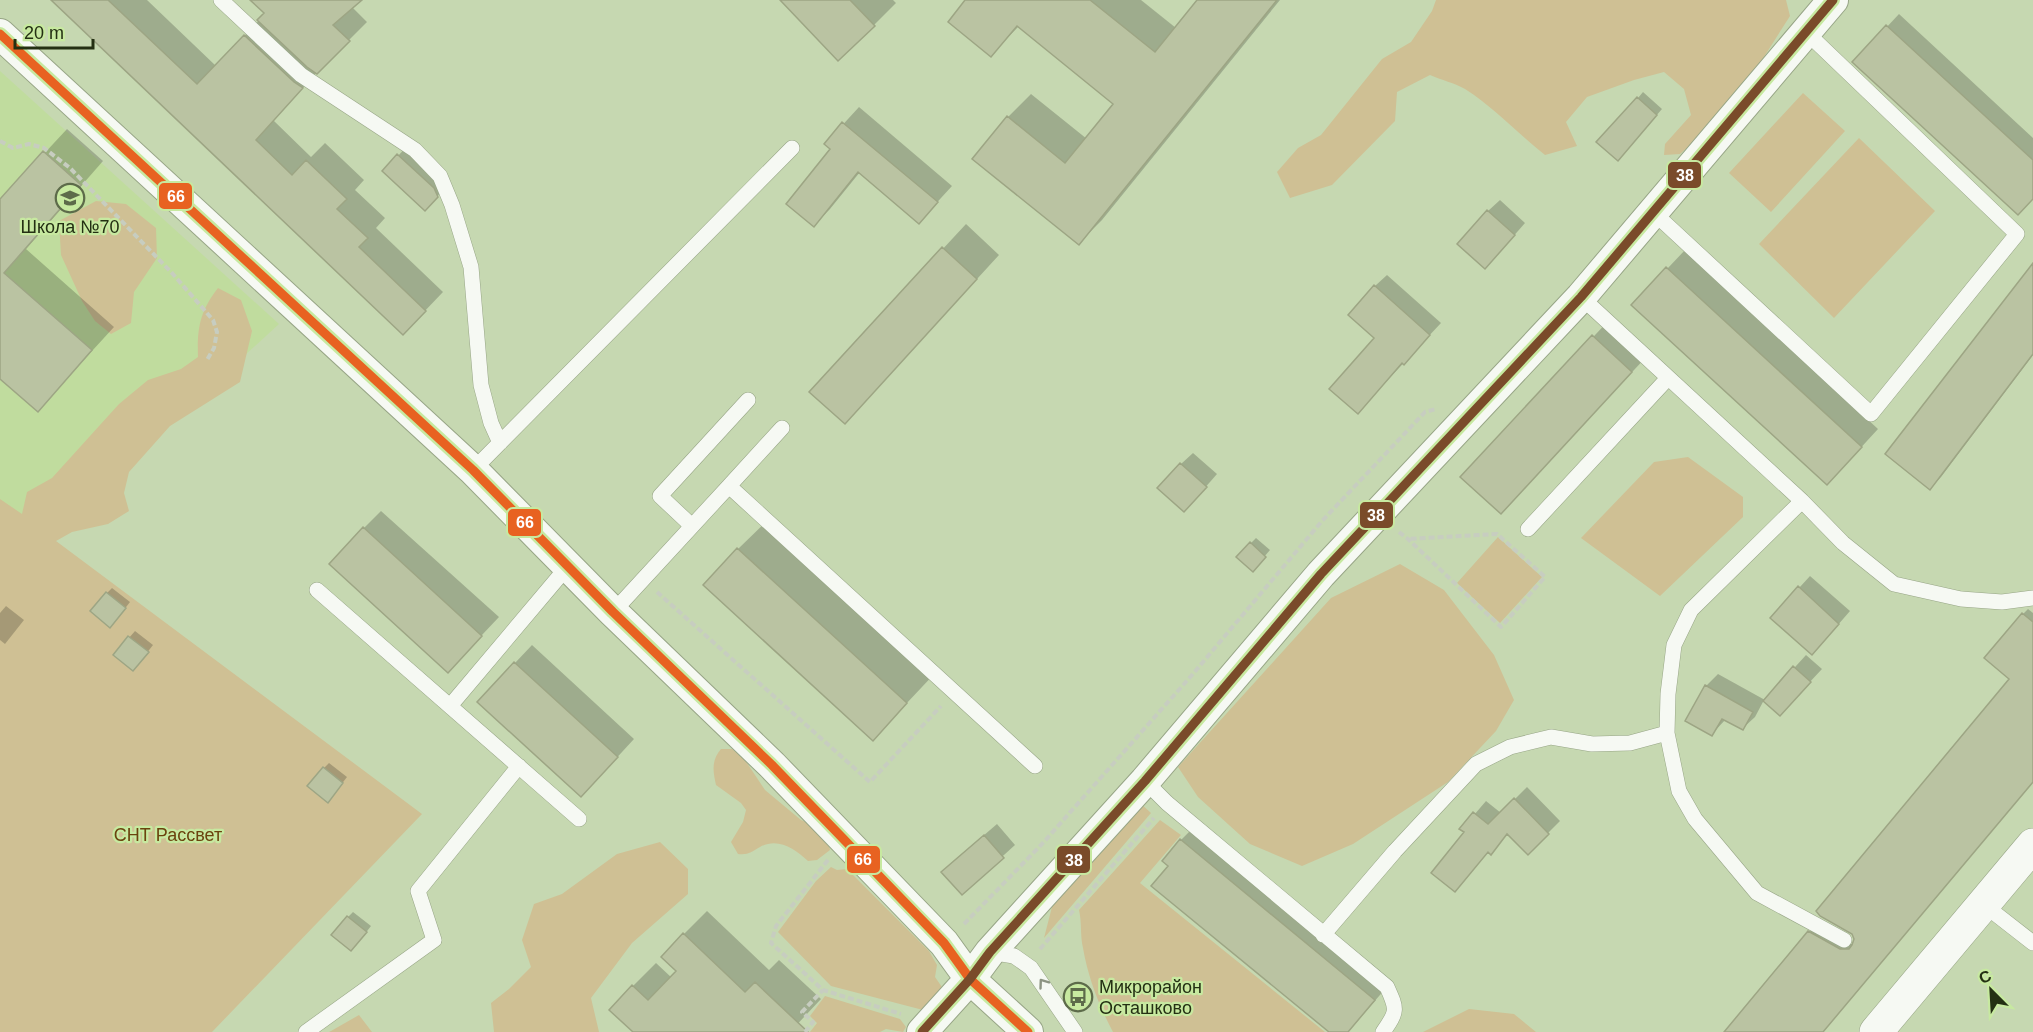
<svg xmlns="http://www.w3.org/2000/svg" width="2033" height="1032" viewBox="0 0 2033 1032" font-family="Arial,sans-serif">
<rect width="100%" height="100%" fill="#c6d8b1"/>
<path fill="#c0dc9e" d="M0 71 279 324 208 389 35 538 0 527Z"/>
<path fill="#cfc094" d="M1436 0H1786L1790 16 1762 60 1706 131 1680 154 1664 155 1665 144 1691 115 1684 89 1664 72 1634 80 1587 97 1566 122 1577 146 1545 155C1518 134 1495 108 1465 89 1455 83 1441 80 1430 75L1397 92 1395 121 1332 185 1290 198 1277 172 1298 148 1321 135 1382 59 1411 42 1432 11Z
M1803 93 1845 131 1771 212 1729 173Z
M1859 138 1935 211 1834 318 1759 244Z
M96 201 126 204 156 228 157 258 134 292 131 323 111 334 95 321 82 301 61 255 59 221Z
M218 288 241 300 252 331 240 382 170 426 129 472 124 493 129 511 108 524 72 532 56 541 422 814 212 1032H0V499L22 514 27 492 52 478 119 404 148 380 181 369 198 357C197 328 200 311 218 288Z
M1688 457 1743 497V517L1660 596 1581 538 1654 462Z
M1498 537 1542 577 1500 623 1457 583Z
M1400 564 1444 590 1494 655 1514 700 1496 731 1448 782 1353 844 1302 866 1250 844 1198 797 1178 767 1331 598Z
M721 749H732L745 760 765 790 801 820 817 827 828 840 830 850 817 860 808 861C795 849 778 837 760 847 751 852 749 855 738 854L731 842 743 822 746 810 741 803 716 785C713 771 711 761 721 749Z
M1138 801 1151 813 1044 938 1053 903Z
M1160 820 1181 835 1140 883 1325 1032H1113C1099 1006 1088 977 1083 948 1080 935 1082 923 1079 910Z
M660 842 688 869V894L632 943 591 998 599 1032H494L491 1003 509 989 531 967 522 940 534 904 562 894 617 854Z
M831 867 837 870 847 869 929 951 937 965 935 977 944 990 923 1010 831 986 778 932 816 881Z
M825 996 900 1019 906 1027 903 1032 886 1029 880 1032H810L817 1023 810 1016Z
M1469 1009 1514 1014 1536 1032H1423Z
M359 1015 372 1032H329L331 1031Z"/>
<path fill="#0003" d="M53 0H147L216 66 266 13 252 0H360L352 7 367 22 320 69 273 120 311 157 325 143 364 180 355 190 385 218 376 228 443 292 422 314Z
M782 0H893L896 3 874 25Z
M967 0H1141L1176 28 1199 0H1280L1102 220 1079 243 1008 117 1031 94 1087 139 1115 104 1019 26 991 55Z
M1899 14 2033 138V198L1854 62Z
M1643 92 1662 109 1623 154 1638 98Z
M859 107 952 186 919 222 860 172 830 209 814 225 832 149 826 143Z
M67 129 103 161 26 249 114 327 38 410 0 377V201Z
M410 143 449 184 425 209 384 171Z
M1500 200 1525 223 1497 255 1488 211Z
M966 224 999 255 868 398 811 391Z
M1685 250 1878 429 1844 466 1633 305Z
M2033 265V355L1941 477 1930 488Z
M1387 275 1441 323 1369 400 1377 338 1375 286Z
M1611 318 1649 354 1518 494 1462 477Z
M1193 453 1217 474 1196 498 1181 464Z
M381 511 499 617 465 653 364 528Z
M771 517 938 670 873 739 738 549Z
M1256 538 1270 550 1258 564 1251 543Z
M1810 576 1850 611 1824 641 1799 588Z
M112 588 130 602 116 620 107 593Z
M6 606 24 620 5 644 0 640V613Z
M2028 609 2033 613V781L1823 1032H1725L1814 927 1846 944H1854L2011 679 2023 614Z
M135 631 153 645 139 663 115 654Z
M532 645 634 739 599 777 515 663Z
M1806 655 1822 669 1780 714 1764 700 1755 717 1743 728 1726 719 1712 734 1706 686 1718 674 1765 700Z
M329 763 347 777 333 795 324 768Z
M1527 787 1560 821 1528 853 1508 833 1491 853 1489 851 1454 890 1466 832 1462 829 1486 801 1501 813Z
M1199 822 1392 981 1348 1032H1331L1170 866 1181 840Z
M997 824 1015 845 962 893 955 860Z
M707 911 769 970 779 960 821 999 790 1032H635L633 986 656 963 672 978 678 971 684 934Z
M353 912 371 926 357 944 348 917Z"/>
<path fill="#bac3a2" stroke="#9da584" stroke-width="1.5" d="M51 0H108L197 84 244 35 294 82 303 88 256 140 292 175 306 160 347 199 337 209 368 238 359 247 426 311 403 335Z
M250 0H362L333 25 350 41 317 74 307 67 257 20 264 13Z
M780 0H850L875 26 838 61Z
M965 0H1090L1155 52 1197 0H1277L1079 245 972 159 1007 116 1065 163 1113 104 1017 26 991 57 948 22Z
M1886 25 2033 160V199L2018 215 1852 62Z
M1637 97 1657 115 1618 161 1596 142Z
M842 122 938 202 919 224 858 172 814 227 786 204 830 149 824 144Z
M43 151 81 185 4 273 92 350 38 412 0 379V199Z
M397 154 434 188 438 197 425 211 382 171Z
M1487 210 1515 235 1485 269 1457 244Z
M942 247 977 279 845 424 809 392Z
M2033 263V354L1930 490 1885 454Z
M1666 267 1862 447 1827 485 1631 305Z
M1374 285 1430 335 1404 365 1402 363 1358 414 1329 389 1374 338 1348 315Z
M1592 335 1632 372 1501 514 1460 477Z
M1180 463 1207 487 1184 512 1157 488Z
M363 527 482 636 448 673 329 564Z
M1250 542 1266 557 1253 572 1236 557Z
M737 548 907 703 873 741 703 585Z
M1798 586 1839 624 1812 655 1770 618Z
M106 592 126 608 110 628 90 611Z
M2022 613 2033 622V782L1823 1032H1724L1808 931 1840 949H1849L1852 945 1854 939 1852 934 1820 916 1816 911 2009 679 1984 658Z
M128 636 149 652 133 671 113 655Z
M514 662 618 757 581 797 477 702Z
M1793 666 1811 682 1780 716 1763 701Z
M1705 685 1753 712 1743 730 1722 719 1712 736 1685 721Z
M323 767 343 783 328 803 307 786Z
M1514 798 1549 834 1528 855 1507 834 1491 855 1488 852 1455 892 1431 873 1464 832 1459 829 1473 812 1488 824Z
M984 835 1004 858 962 895 941 872Z
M1180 839 1375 1000 1348 1032H1329L1151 886 1168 866 1162 861Z
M347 916 367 932 351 951 331 935Z
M683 933 745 992 755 982 808 1032H633L609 1010 632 985 648 1000 676 971 661 957Z"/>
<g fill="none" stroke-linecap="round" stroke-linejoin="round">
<g stroke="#97a586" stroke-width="16">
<path id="service" d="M221 0 301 75 415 150 440 176 452 205 471 267 481 385 491 423 500 443
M1653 212 1871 414 2017 234 1806 32
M1581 297 1802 501
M473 470 792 148
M729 486 782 428
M692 526 660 496 748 400
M1528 529 1668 378
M317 590 579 819
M613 612 729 486 1035 766
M450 706 568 566
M1145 781 1167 803 1387 987C1397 1009 1398 1011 1383 1032
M1983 904 2033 943
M1323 935 1395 851 1476 764 1510 747 1551 737 1592 744 1630 743 1667 733
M1844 940 1757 893 1695 819 1679 791 1667 733 1668 694 1674 645 1691 610 1802 501 1843 543 1894 584 1961 599 2002 602 2033 598
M990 952 1014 956 1031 968 1075 1032
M306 1032 434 940 418 891 519 766"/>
</g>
<g stroke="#97a586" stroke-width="32">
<path id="minor" d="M0 34 473 470 613 612 772 765 944 943 970 979 1028 1032
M922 1032 970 979 990 952 1145 781 1321 574 1581 297 1833 0"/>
</g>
<g stroke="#97a586" stroke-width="34">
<path id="tertiary" d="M1876 1032 2033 845"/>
</g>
<path stroke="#c7cdc0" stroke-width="4" stroke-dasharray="6 3" stroke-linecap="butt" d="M0 141 13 148 29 144 44 148 70 168 172 273 213 320 217 332 214 348 207 360
M1399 532 1408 539 1501 627 1545 577 1497 534 1408 539
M657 592 870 782 941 706
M828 860 776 926 771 943 823 990 901 1014
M964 924 1042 844 1192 675 1322 521 1425 412 1436 409
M1040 949 1154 818
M805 1032 813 1022 802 1012 823 990"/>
<use href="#service" stroke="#f6f9f3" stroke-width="15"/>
<use href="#minor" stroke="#f6f9f3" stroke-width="30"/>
<use href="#tertiary" stroke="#f6f9f3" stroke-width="33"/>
<g stroke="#c7e9a0" stroke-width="14">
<path id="bus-1" d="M0 34 473 470 613 612 772 765 944 943 970 979 1028 1032"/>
</g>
<g stroke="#c7e9a0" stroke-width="14">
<path id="bus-2" d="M922 1032 970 979 990 952 1145 781 1321 574 1581 297 1833 0"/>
</g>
<use href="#bus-1" stroke="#e86221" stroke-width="9"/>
<use href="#bus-2" stroke="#7a4b2a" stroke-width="9"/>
</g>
<defs><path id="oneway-chevron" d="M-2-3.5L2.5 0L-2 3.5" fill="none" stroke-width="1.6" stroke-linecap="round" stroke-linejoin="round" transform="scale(1.5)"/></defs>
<use stroke="#8d9483" href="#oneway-chevron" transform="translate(1043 983) rotate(-126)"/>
<defs>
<g id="school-ring" transform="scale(1.5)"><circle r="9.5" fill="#c7e9a0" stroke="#5d6b4a" stroke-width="1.5"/><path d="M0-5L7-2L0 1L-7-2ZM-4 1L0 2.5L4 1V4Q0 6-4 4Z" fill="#5d6b4a"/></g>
<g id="bus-ring" transform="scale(1.5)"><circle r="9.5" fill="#c7e9a0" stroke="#5d6b4a" stroke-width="1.5"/><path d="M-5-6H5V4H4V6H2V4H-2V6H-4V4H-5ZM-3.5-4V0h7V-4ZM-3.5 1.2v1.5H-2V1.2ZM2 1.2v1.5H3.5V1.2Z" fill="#5d6b4a"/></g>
</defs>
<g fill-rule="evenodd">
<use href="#school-ring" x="70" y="198"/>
<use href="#bus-ring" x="1078" y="997"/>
</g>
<g text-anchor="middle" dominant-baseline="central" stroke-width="4.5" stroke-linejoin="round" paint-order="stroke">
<g font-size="18" fill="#243013" stroke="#c7e9a0">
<text x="70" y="227">Школа №70</text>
<text x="1099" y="987" text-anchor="start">Микрорайон<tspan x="1099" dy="21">Осташково</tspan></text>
</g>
<g font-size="18" fill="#6b430e" stroke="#c7e9a0">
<text x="168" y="835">СНТ Рассвет</text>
</g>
</g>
<g stroke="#c7e9a0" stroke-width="2">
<rect x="1667" y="161" width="35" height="28" rx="6" fill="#7a4b2a"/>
<rect x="158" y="182" width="35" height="28" rx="6" fill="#e86221"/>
<rect x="1359" y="501" width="35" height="28" rx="6" fill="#7a4b2a"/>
<rect x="507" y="508" width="35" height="29" rx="6" fill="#e86221"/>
<rect x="846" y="845" width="35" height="29" rx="6" fill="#e86221"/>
<rect x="1056" y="845" width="35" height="29" rx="6" fill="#7a4b2a"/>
</g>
<g font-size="16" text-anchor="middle" font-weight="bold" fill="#fff">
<text x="1685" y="181">38</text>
<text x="176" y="202">66</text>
<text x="1376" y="521">38</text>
<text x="525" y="528">66</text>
<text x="863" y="865">66</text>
<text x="1074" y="866">38</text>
</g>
<g transform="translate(1991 990) rotate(336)" stroke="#c7e9a0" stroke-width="4.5" paint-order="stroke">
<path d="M0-4.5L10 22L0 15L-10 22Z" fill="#243013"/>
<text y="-9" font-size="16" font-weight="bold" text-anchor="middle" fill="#243013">С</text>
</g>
<path d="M15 39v9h78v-9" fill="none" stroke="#243013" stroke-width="3"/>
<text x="24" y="39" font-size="18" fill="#243013" stroke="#c7e9a0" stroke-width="4.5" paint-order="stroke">20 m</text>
</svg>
